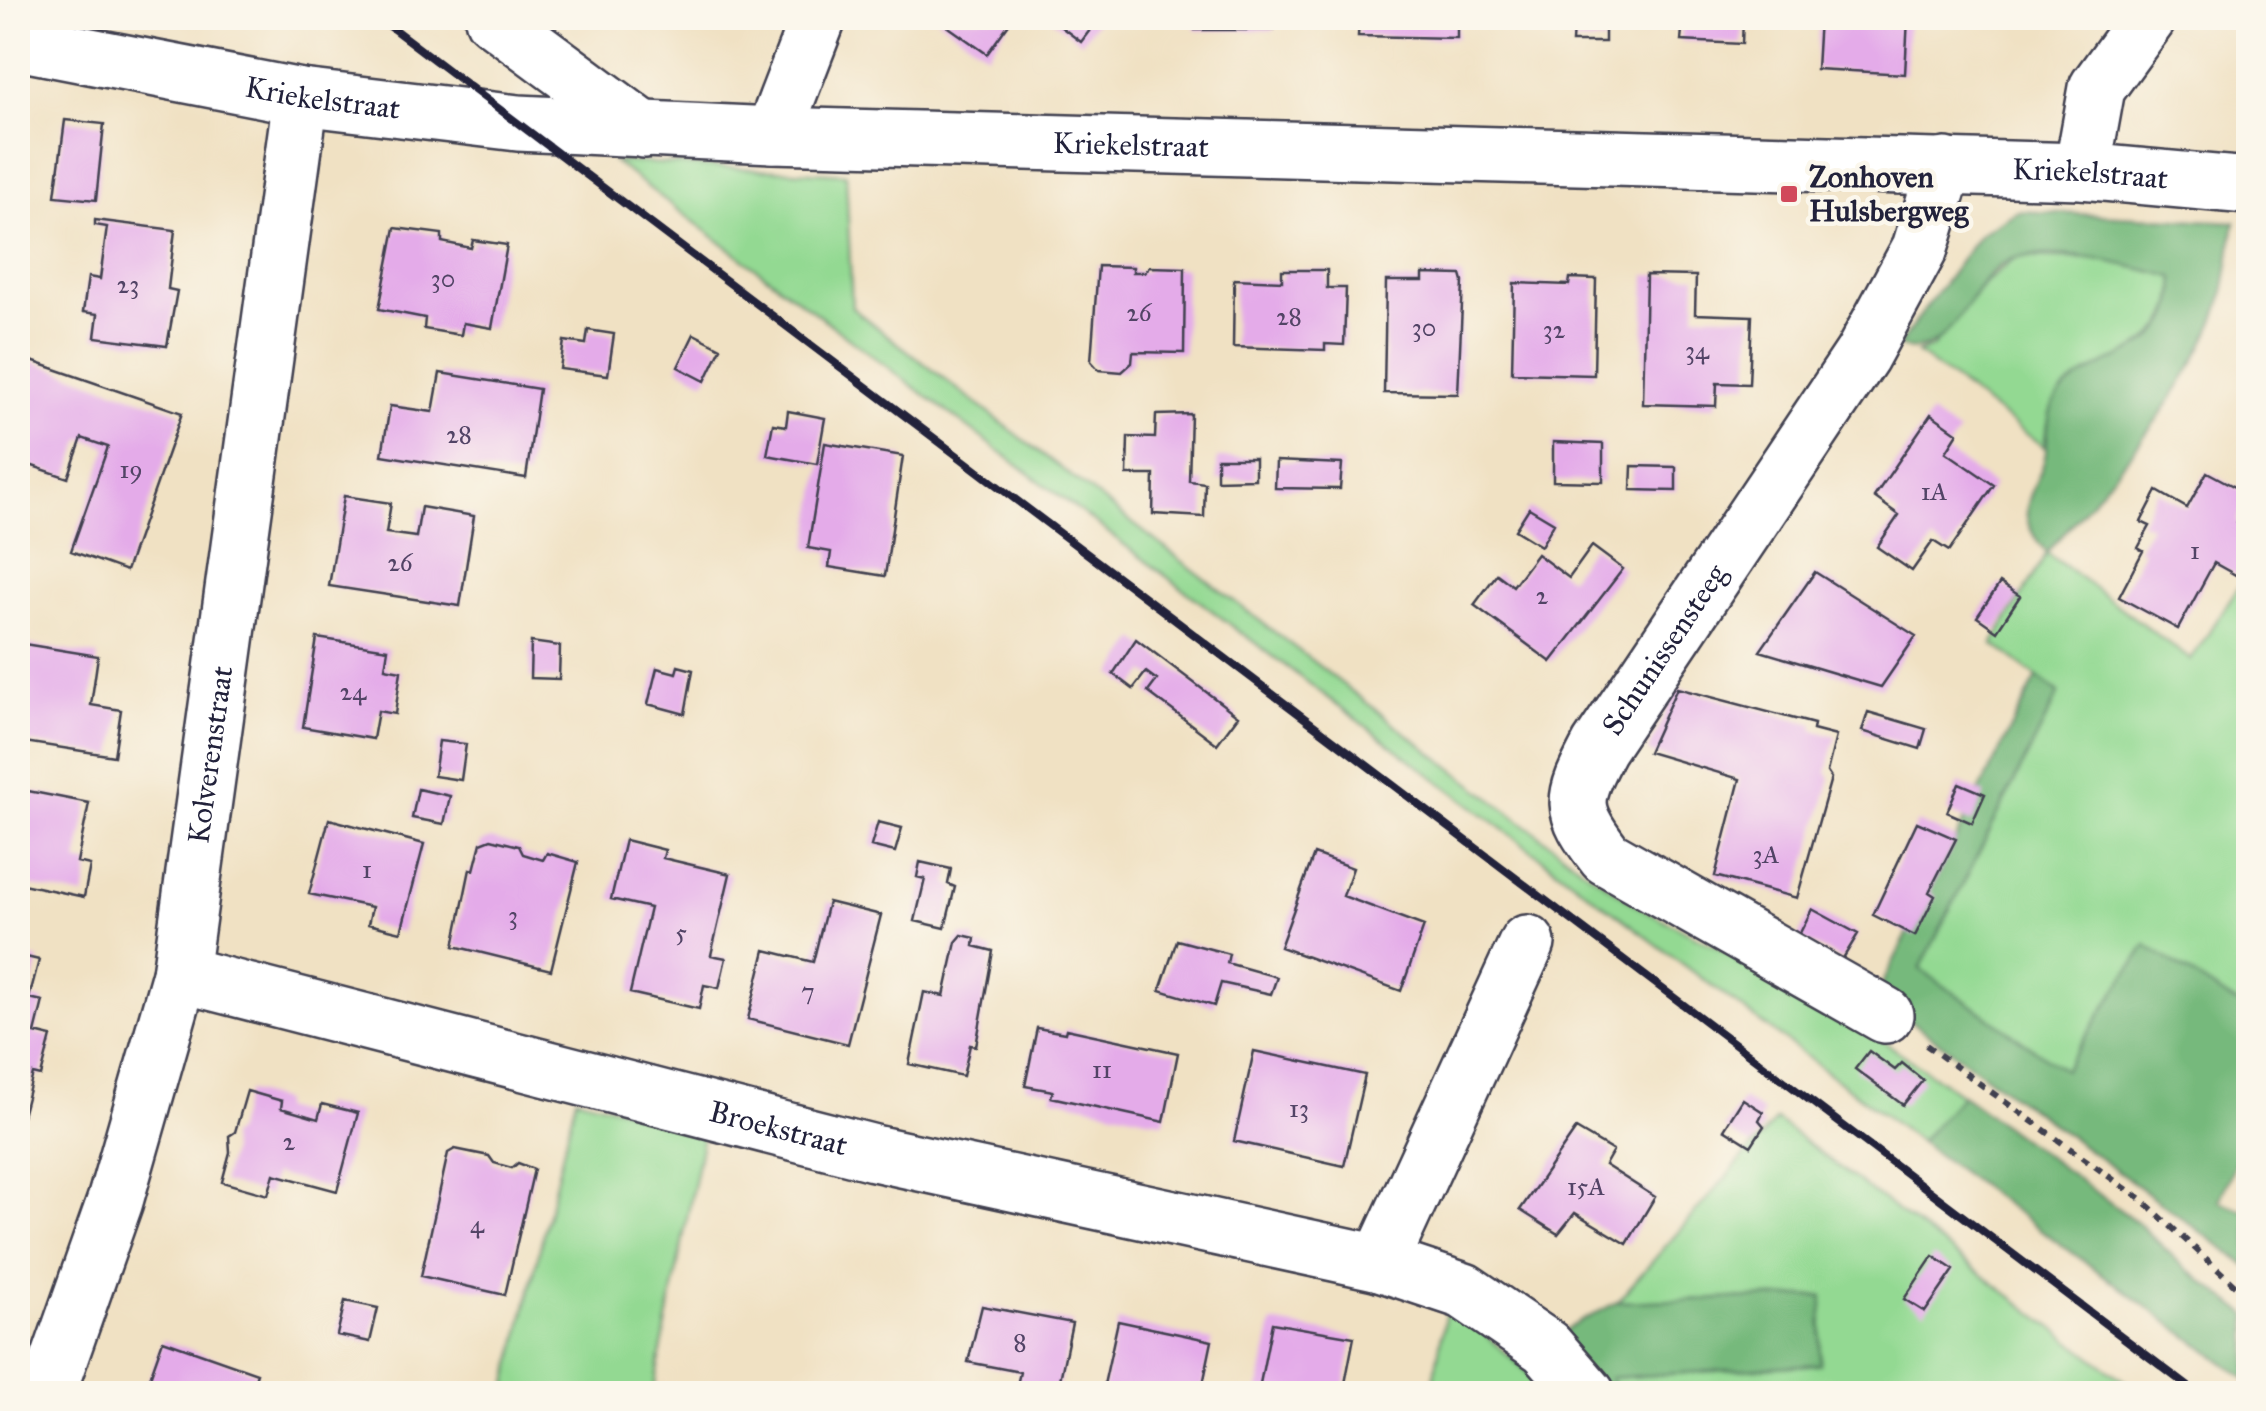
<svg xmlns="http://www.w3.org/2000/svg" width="2266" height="1411" viewBox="0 0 2266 1411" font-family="'IM FELL Great Primer',serif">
<rect width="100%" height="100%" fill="#fbf7ec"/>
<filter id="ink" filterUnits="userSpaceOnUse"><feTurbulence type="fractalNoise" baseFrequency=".01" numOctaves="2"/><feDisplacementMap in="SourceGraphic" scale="20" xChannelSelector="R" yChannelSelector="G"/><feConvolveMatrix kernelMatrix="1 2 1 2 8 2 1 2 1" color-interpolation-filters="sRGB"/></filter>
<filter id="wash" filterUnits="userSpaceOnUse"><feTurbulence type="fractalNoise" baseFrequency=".0048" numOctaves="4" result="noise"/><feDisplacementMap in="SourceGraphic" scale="40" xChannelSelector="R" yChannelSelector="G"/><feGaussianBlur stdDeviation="2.25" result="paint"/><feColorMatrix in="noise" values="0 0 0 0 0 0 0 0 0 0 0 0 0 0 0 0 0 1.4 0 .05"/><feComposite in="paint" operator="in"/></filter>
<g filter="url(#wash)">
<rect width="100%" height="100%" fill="#f0e1c3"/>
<path fill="#93d992" stroke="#5a7e66" stroke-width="2.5" d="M613 161 846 174 852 308 1582 868 1639 907 1835 1008 1962 1095 1920 1142Z
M2016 257 2104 259 2174 277C2182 377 2051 341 2044 447L1917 353 1932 348 1986 282Z
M2047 553 2191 660 2248 573V1011L2146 946 2064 1071 1920 969 2059 693 1993 644Z
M576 1097 704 1131 653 1393 505 1394Z
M1776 1120 2140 1393 1616 1394 1610 1378 1820 1364 1822 1296 1617 1302Z
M1448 1300 1549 1393 1431 1394Z"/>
<path fill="#76b97c" stroke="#4c6e5c" stroke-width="2.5" d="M2018 211 2235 222C2230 249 2229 280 2220 306 2188 396 2108 481 2047 553 2017 518 2025 508 2041 470 2053 444 2039 413 2064 390 2109 349 2181 354 2174 277 2125 265 2071 249 2020 257 1968 266 1957 368 1898 346L1980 234Z
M2037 677 2059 693 1920 969 2064 1070 2146 945 2248 1011V1133L2219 1201 2248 1212V1266L1876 996Z
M1962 1095 2138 1223 2183 1266 2248 1315V1380L1920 1142Z
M1823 1296 1820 1364 1611 1378 1616 1393H1549L1511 1355 1557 1341 1567 1329 1617 1302Z"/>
<g id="blocks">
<path fill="#e4abe9" d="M936 18H1013L987 54Z
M1054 18H1099L1081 42 1052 20Z
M1195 18H1274V30H1195Z
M1359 18H1457V38L1358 36Z
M1508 18H1605V42H1572L1573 27 1507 25Z
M1657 18H1743L1742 44 1681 41 1682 29 1656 28Z
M1819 18H1908L1905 74 1816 69Z
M65 120 104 124 96 200 55 196Z
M95 220 175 230 168 289 177 291 167 346 95 337 98 314 83 312 88 277 100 279 107 227 95 225Z
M395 228 442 234V242L471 248 473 240 507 245 492 328 463 323 461 335 424 329 425 318 379 309Z
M1098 266 1133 267V272H1145L1149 267 1185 268 1184 353 1133 352 1132 363 1122 372 1099 370 1091 361Z
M1282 270H1327V288H1346L1344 345 1325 344V350L1233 347 1234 279 1282 281Z
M1423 274 1461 275 1463 282 1458 394 1384 393 1386 281H1423Z
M1646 275 1696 276 1695 314 1752 316 1749 384 1717 383 1716 406 1643 404Z
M1570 278 1596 279 1594 375 1512 373 1514 283 1569 285Z
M588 330 614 334 608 375 560 369 564 341 586 344Z
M694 334 721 348 705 381 678 367Z
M20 357 182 413 126 571 71 551 108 447 82 438 68 478 18 461Z
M440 373 539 389 526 478 382 455 390 406 433 412Z
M788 411 825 418 817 464 767 455 773 424 786 426Z
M1191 414 1189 481 1205 483 1204 517 1153 514 1154 475H1127L1128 437 1155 438 1156 415Z
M1931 414 1958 433 1946 452 1994 485 1949 551 1933 541 1912 571 1877 547 1899 515 1874 497Z
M1553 442 1603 444V482L1553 481Z
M825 443 903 456 885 576 829 567 831 552 808 548Z
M1217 458H1255V479L1217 480Z
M1276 461 1342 464 1340 489 1275 488Z
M1632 466 1676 467V491L1631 490Z
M2207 472 2248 494 2237 522 2248 529V564L2241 578 2214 563 2178 629 2119 597 2143 551 2138 548 2150 526 2141 522 2157 491 2187 508Z
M344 496 391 503 386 533 416 537 421 507 474 516 460 606 329 586Z
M1529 508 1554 523 1541 546 1515 530Z
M1592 546 1623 569 1551 662 1474 605 1497 574 1513 586 1537 554 1569 578Z
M1815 572 1916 636 1881 687 1760 651Z
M2000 583 2020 596 1997 631 1977 617Z
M317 638 388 649 385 668 401 671 395 714 378 711 373 739 303 727Z
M1136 639 1238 716 1217 744 1148 692 1157 680 1146 672 1133 689 1113 674Z
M531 642 560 646 559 679 530 678Z
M18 643 98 656 91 705 121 710 114 756 18 741Z
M678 666 693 670 685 714 648 704 657 668 676 673Z
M1677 688 1814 724 1813 730 1836 736 1827 772 1831 778 1797 898 1715 876 1740 779 1648 752Z
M1868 712 1926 729 1920 749 1862 731Z
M439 741 466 744 461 780 434 776Z
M1959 783 1985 794 1972 823 1947 812Z
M18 789 89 803 77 862 90 865 84 897 18 883Z
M418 789 450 796 444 824 412 818Z
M329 819 424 844 401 932 368 924 372 907 309 894Z
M878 822 902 828 895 852 871 846Z
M1917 822 1956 839 1929 892 1935 896 1915 936 1873 915Z
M491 839 519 846 523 854 543 860 547 853 578 862 551 970 454 946 470 869 474 870 481 843Z
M625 840 665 850 663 858 730 874 711 955 726 958 719 988 704 985 699 1009 630 993 650 908 611 899Z
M1314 854 1353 868 1343 896 1424 926 1401 991 1280 947Z
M920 862 951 869 948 884 955 887 945 928 915 921 925 879 917 877Z
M828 902 881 915 848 1044 748 1019 765 950 813 962Z
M1812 909 1858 934 1842 960 1798 937Z
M962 935 975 938 974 946 993 951 976 1046 970 1045 963 1076 909 1064 924 992 944 996 956 942Z
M1177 940 1229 954 1227 963 1277 977 1271 994 1221 983 1214 1006 1160 990Z
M18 955 39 960 29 998 43 1001 35 1033 51 1037 41 1076 33 1074 21 1120 18 1119Z
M1037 1028 1065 1033 1066 1029 1178 1053 1164 1122 1051 1097 1053 1091 1025 1086Z
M1254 1051 1365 1075 1344 1166 1234 1141Z
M1869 1051 1895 1070 1902 1063 1923 1080 1903 1105 1855 1069Z
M247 1091 282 1101 281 1108 318 1119 322 1104 358 1113 337 1191 274 1174 268 1195 222 1182 230 1152 229 1136 235 1132Z
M1743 1099 1763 1112 1759 1120 1764 1126 1751 1146 1724 1129Z
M1576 1129 1613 1151 1605 1165 1655 1197 1627 1244 1575 1213 1558 1234 1520 1210Z
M455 1149 489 1156 494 1163 512 1168 518 1163 534 1169 505 1295 421 1276 448 1153Z
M1933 1256 1954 1270 1925 1312 1904 1299Z
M345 1301 378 1308 370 1342 337 1335Z
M982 1306 1072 1323 1057 1394H1015L1020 1372 968 1362Z
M1118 1321 1212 1341 1201 1394H1102Z
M1272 1323 1354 1337 1343 1394H1258Z
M163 1340 257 1373 250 1394H144Z"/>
</g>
</g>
<g filter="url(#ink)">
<use href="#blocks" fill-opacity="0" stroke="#413f4f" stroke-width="2.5"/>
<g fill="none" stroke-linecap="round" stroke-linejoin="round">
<g stroke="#413f4f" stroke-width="60">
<g id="minor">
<path d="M493 18 644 130"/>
<path id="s1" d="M18 42 301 97 518 123 773 135 2082 171 2248 186"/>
<path d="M773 135 818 18"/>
<path d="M2082 171 2097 88 2148 18"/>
<path id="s2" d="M180 974 874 1153 1380 1263 1464 1291 1546 1347 1587 1394"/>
<path id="s3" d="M1885 1015 1606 857C1569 809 1571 800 1599 747L1862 355 1920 248 1945 166"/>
<path d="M1380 1263 1527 943"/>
<path id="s4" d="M47 1394 115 1201 180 974 301 97"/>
</g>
</g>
<path stroke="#413f4f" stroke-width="6" stroke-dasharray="8 8" stroke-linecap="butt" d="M1926 1045 2143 1201 2248 1297"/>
<use href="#minor" stroke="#fff" stroke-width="55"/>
<path stroke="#22223b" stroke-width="8" d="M379 18 2198 1394"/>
</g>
</g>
<rect fill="#d1495b" stroke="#fbf7ec" stroke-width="4" x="1779" y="184" width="20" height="20" rx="5"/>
<g text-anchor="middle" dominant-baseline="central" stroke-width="9" stroke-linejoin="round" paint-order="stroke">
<g font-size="25" fill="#524466">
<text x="443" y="278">30</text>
<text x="128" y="284">23</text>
<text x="1139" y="312">26</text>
<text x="1289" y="316">28</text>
<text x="1424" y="327">30</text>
<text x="1554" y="329">32</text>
<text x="1697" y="350">34</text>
<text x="459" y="434">28</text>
<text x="131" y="469">19</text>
<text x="1934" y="491">1A</text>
<text x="2195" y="550">1</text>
<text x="400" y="562">26</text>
<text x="1542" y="595">2</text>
<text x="353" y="691">24</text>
<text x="1766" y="854">3A</text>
<text x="367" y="869">1</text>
<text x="513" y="915">3</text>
<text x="681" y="932">5</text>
<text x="808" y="991">7</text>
<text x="1102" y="1069">11</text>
<text x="1299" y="1108">13</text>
<text x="289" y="1141">2</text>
<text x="1586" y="1186">15A</text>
<text x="477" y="1224">4</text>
<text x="1020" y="1342">8</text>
</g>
<g font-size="30" fill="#22223b" stroke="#fbf7ec">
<text stroke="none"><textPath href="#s1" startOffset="310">Kriekelstraat</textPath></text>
<text stroke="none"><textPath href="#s1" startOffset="1120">Kriekelstraat</textPath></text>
<text stroke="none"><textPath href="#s1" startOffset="2080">Kriekelstraat</textPath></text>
<text stroke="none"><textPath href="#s3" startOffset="560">Schunissensteeg</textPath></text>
<text stroke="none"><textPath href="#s4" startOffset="662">Kolverenstraat</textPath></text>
<text stroke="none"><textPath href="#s2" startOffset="618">Broekstraat</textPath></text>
</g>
<g font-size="30" font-weight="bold" fill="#22223b" stroke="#fbf7ec" text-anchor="start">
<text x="1809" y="177">Zonhoven<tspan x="1809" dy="34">Hulsbergweg</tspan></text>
</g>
</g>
<rect width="2266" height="1411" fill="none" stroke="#fbf7ec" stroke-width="60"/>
</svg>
